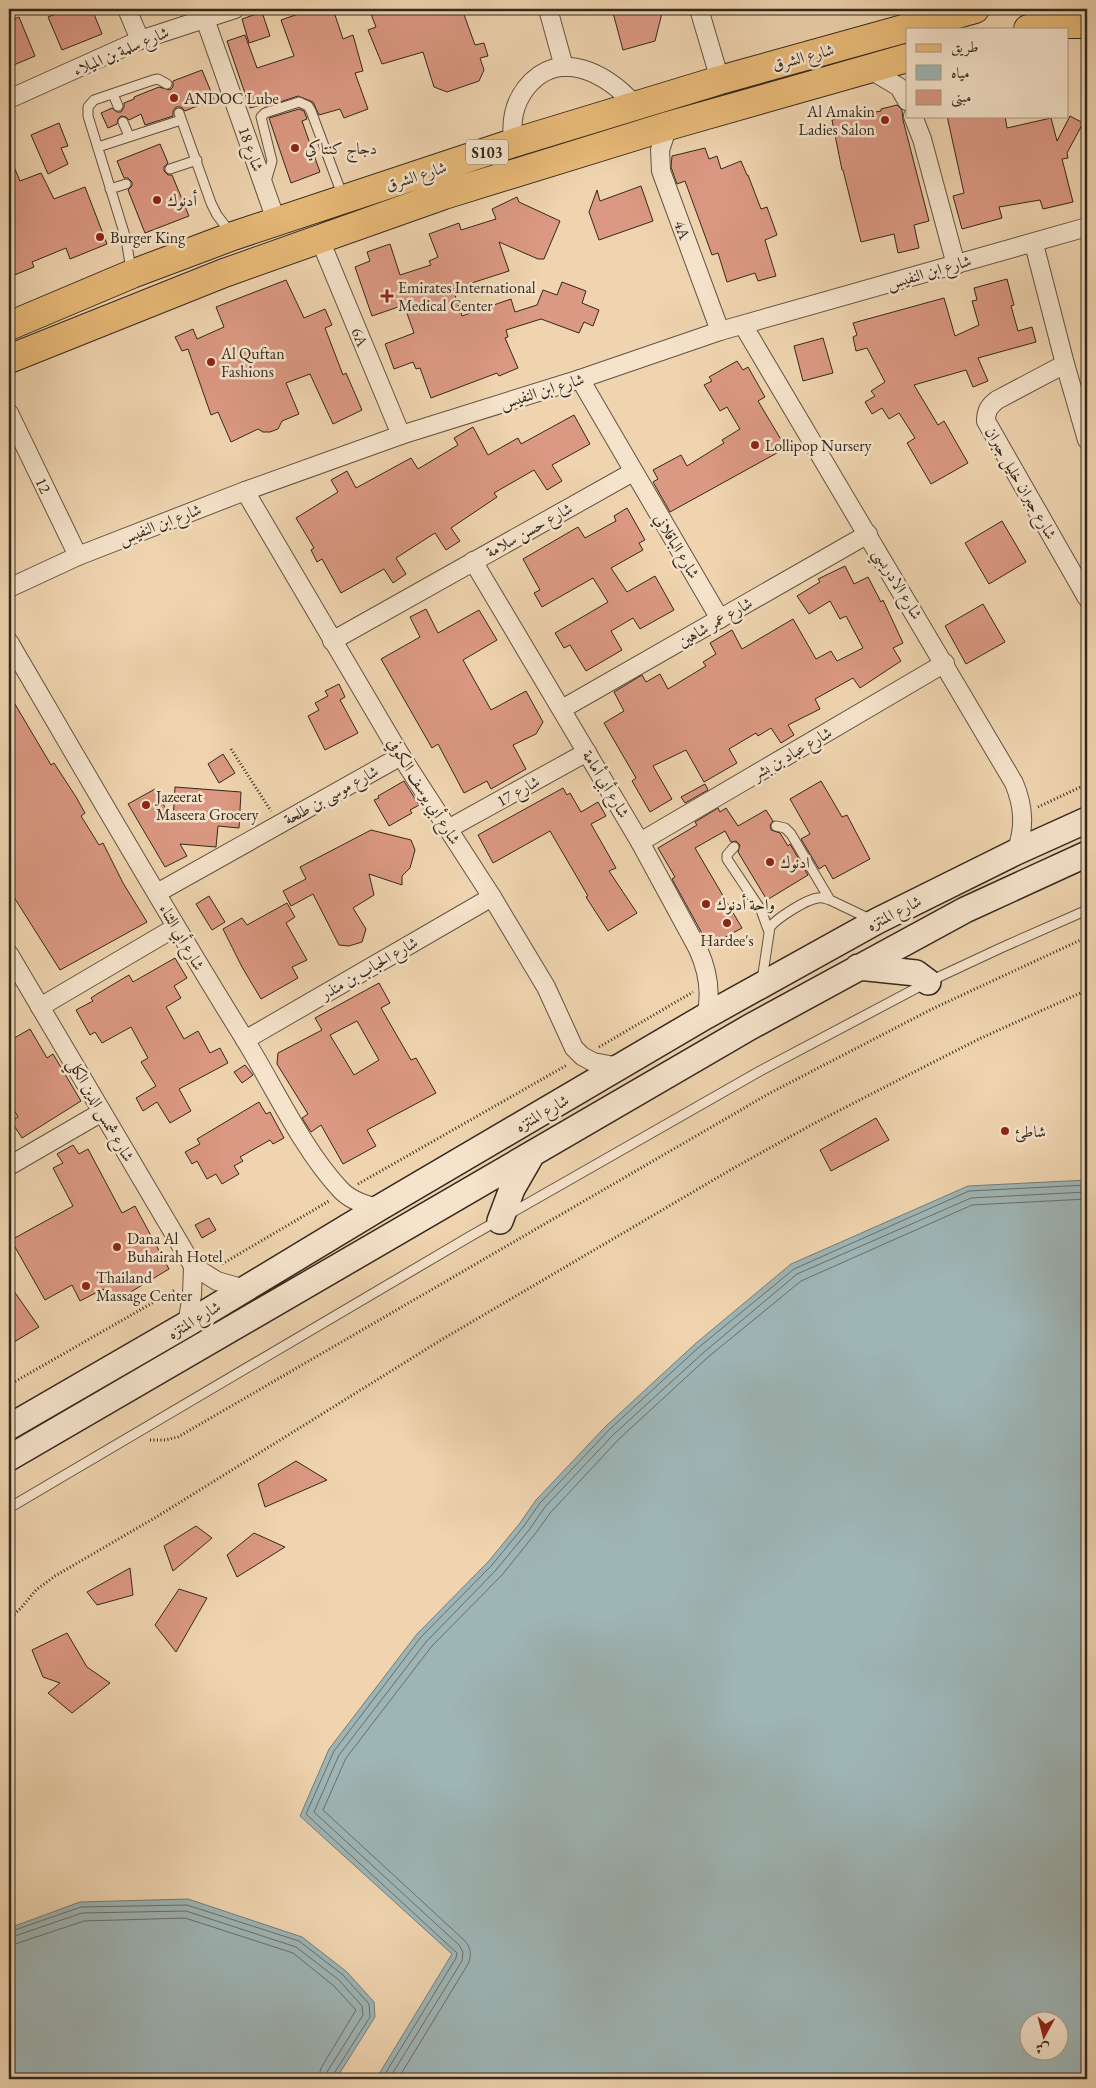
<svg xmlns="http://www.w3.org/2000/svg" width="1096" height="2088" viewBox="0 0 1096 2088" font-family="'EB Garamond',Amiri,serif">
<rect width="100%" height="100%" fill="#efd4af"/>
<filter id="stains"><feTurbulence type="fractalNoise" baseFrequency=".004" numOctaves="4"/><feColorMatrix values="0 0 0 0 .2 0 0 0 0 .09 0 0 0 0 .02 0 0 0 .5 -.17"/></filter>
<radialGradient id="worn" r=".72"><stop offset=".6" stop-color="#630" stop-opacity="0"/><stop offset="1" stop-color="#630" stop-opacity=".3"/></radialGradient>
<path fill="#9eb5b6" stroke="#737d79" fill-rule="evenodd" d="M1087 1180V2079H376L452 1954 300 1816 329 1749 417 1634 488 1562 520 1523 536 1500 606 1426 695 1344 791 1264 968 1186ZM1028 2020H1058V2050H1028Z
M188 1899 302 1937 347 1972 374 2002 375 2017 336 2079H9V1928L80 1902Z"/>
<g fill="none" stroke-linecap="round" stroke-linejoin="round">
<path stroke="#686e6a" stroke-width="1" d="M9 1932 81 1907 187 1905 299 1941 343 1975 369 2004 370 2017 333 2075 332 2079
M9 1938 82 1913 186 1911 296 1947 339 1980 362 2006 363 2015 327 2072 326 2079
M9 1946 84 1921 185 1918 293 1953 334 1986 356 2010 321 2068 318 2079
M382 2079 456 1958 457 1953 306 1814 334 1751 421 1637 492 1565 524 1526 540 1503 610 1429 698 1348 794 1269 969 1191 1087 1185
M389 2079 462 1961 463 1952 459 1945 314 1812 339 1755 426 1642 496 1570 529 1530 545 1507 614 1434 703 1353 797 1274 971 1198 1087 1192
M398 2079 468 1964C472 1955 471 1947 464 1940L323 1810 346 1758 432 1646 502 1575 535 1534 551 1512 619 1439 707 1358 801 1281 972 1205 1087 1199"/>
</g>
<path fill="#db9882" stroke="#33281e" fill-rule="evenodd" d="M68 9H92L102 34 62 50 48 17Z
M300 9H333L343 39 353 35 363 71 355 73 368 109 344 118 340 109 319 115 313 102 298 96 265 107 264 104 250 108 227 41 245 35 257 68 294 56 281 20 301 13Z
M369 9H462L475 45 484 43 488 56 480 58 484 70 479 81 447 92 434 87 423 52 382 64 368 30 376 27Z
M612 9H663L655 41 623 50Z
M262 12 270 36 249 43 242 19Z
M19 17 35 56 9 67V21Z
M202 70 214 99 185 111 181 107H176L173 111V116L145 125 141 114 129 120 126 117 121 116 118 119 117 124 108 128 101 113 112 108 117 112H121L124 107V103L134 99V97L159 87 170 90 173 87V81Z
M897 105 902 110 903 120 929 221 914 225 919 248 898 253 894 234 861 242 843 170H842L832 120 881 111V109Z
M299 109 304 111 307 119 302 121 320 172 291 183 269 118Z
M947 116H1005L1007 128 1051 118 1057 141 1070 116 1083 123 1067 153 1068 158 1062 159 1073 202 1043 209 1040 200 999 207 1002 218 962 229 953 196 964 193Z
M59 123 68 146 61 148 68 164 48 174 31 135Z
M160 144 168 163 164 167V171L168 175H172L189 216 145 233 128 190 132 186V182L128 178H124L117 161Z
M705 148 709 159 717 156 721 169 741 161 747 175H748L761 209 767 207 777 235 765 240 776 276 758 281 755 273 727 282 718 253 712 255 685 181 677 184 671 167 672 156Z
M9 155 20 181 41 173 54 199 85 187 107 244 70 259 66 248 32 262 34 267 12 276 9 268Z
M641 186 653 221 599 240 589 212 597 190 600 201Z
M517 197 519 202 560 221 544 259H538L499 242 509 271 453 289 462 316 511 299 515 312 537 305 543 290 557 295 562 282 586 291 582 303 599 310 593 326 584 322 579 333 541 319 506 330 508 337 505 338 518 368 499 376 497 373 431 398 420 368 416 369 413 362 394 369 385 344 414 333 404 305 372 316 355 267 370 261 367 252 390 244 400 275 431 265 429 261 438 257 429 234 459 223 461 230 496 219 492 209Z
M1007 279 1014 305 1011 306 1018 331 1032 327 1036 342 978 358 988 381 973 387 966 370 914 385 938 425 944 421 968 463 931 484 907 443 915 438 899 413 889 419 882 408 872 414 865 402 875 396 871 391 885 382 867 348 856 351 853 337 857 335 853 323 944 298 955 336 979 325 972 301 977 300 974 288Z
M286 280 304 318 325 309 332 325 325 328 343 375 346 373 362 410 333 424 310 374 286 383 299 414 282 421 278 429 270 432H263L258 429 231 442 218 412 211 415 188 349 182 351 175 337 193 329 197 339 224 327 216 307Z
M823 338 833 373 803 381 794 346Z
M737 361 743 370 748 367 765 397 758 401 786 448 670 512 653 482 658 479 653 470 681 455 687 466 724 443 722 440 740 429 727 407 720 411 704 385 712 381 709 377Z
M574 415 590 444 552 465 562 481 547 490 534 470 494 493 497 497 451 528 460 541 446 550 435 533 396 558 406 574 393 583 384 569 341 593 322 559 317 562 311 550 314 548 296 518 338 492 331 480 347 471 356 488 411 458 418 469 458 445 454 438 473 427 488 455 518 438 521 444Z
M627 508 645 540 639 543 643 550 611 568 627 592 655 576 674 610 640 629 633 618 611 631 622 650 586 671 570 645 564 648 555 633 608 602 593 578 542 607 534 593 540 590 523 559 578 527 585 538 616 521 614 516Z
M1002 521 1026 562 989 584 965 543Z
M845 566 854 584 868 577 881 602 883 600 903 643 893 648 901 661 860 688 853 678 815 699 820 709 788 725 794 735 781 743 771 728 758 736 756 733 729 749 737 763 704 782 686 750 653 766 672 799 650 812 632 781 636 778 604 723 624 711 614 692 642 675 646 682 660 674 668 689 706 666 703 662 716 654 710 643 732 630 742 649 793 619 816 659 831 651 837 661 863 648 846 616 840 619 830 601 809 614 797 596 820 582 818 579Z
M983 604 1005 642 966 664 945 626Z
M426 609 438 633 479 610 497 640 463 660 491 710 526 691 543 722 536 734 513 745 526 769 491 789 487 781 464 793 438 744 432 748 381 659 420 637 410 617Z
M339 684 345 697 340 700 358 733 325 750 308 716 319 710 315 703 328 696 325 691Z
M9 694 51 765 54 763 76 797 85 813 81 816 99 845 103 843 123 883 147 922 60 970 12 894 14 892 9 883Z
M223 754 235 773 219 783 208 764Z
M404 781 419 805 410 810 412 813 389 826 374 800 379 798 378 796Z
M821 781 842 817 847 815 870 859 833 879 825 865 819 869 801 839 810 834 790 799Z
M705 784 708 790 685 803 681 797Z
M175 787 241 792 239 828 218 826 216 847 180 844 187 856 165 867 128 804 155 789 173 822Z
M563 788 567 795 570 793 581 812 598 802 606 816 591 824 616 868 609 871 637 913 608 931 586 897 588 896 550 831 493 863 478 835Z
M718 808 720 812 726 808 738 826 766 810 773 821 770 825 771 830 780 833 788 846 790 844 808 875 767 900 738 852 740 845 736 841 731 842 725 831 695 848 742 928 709 946 672 879 675 877 658 848 697 825 695 822Z
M371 830 411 840 415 850 410 868 402 876V885L369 874 374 895 353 908 366 929 362 942 349 946 339 945 313 894 291 906 283 891 306 879 300 867Z
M209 896 225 922 212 930 196 904Z
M287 903 295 917 286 923 307 960 292 967 298 978 261 999 242 967 223 929 242 918 247 925Z
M175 958 187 978 174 986 181 998 166 1007 184 1039 198 1031 210 1053 220 1048 228 1063 179 1089 191 1111 170 1123 157 1102 143 1111 136 1098 156 1086 141 1062 148 1058 131 1027 102 1043 95 1032 90 1035 76 1010 93 1001 91 998 97 994 129 975 133 982Z
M379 983 390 1003 381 1008 411 1060 416 1058 436 1093 367 1130 376 1146 343 1164 321 1125 311 1132 302 1118 308 1114 277 1064 278 1053 322 1030 315 1018ZM357 1021 379 1060 354 1075 330 1035Z
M30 1029 47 1058 53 1054 81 1101 22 1138 11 1121 18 1117 9 1101V1041Z
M245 1065 253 1075 242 1083 234 1072Z
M259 1102 266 1114 270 1112 284 1138 273 1144 270 1140 240 1157 243 1161 234 1166 239 1174 222 1184 216 1174 207 1179 197 1161 192 1164 185 1152 200 1144 197 1139Z
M876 1118 889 1140 831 1171 820 1150Z
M73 1145 79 1154 88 1149 122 1213 135 1206 169 1269 114 1302 103 1289 80 1301 72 1285 45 1300 11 1240 73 1206 53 1168 63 1163 57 1154Z
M209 1218 216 1230 202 1238 195 1225Z
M9 1284 39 1327 9 1345Z
M296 1461 327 1480 265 1507 258 1484Z
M196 1526 212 1538 173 1571 164 1546Z
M254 1533 285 1547 237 1577 227 1555Z
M130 1568 133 1595 97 1605 87 1592Z
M179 1589 207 1598 176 1652 155 1625Z
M67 1633 87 1667 110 1683 72 1713 48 1693 60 1683 43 1677 32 1650Z"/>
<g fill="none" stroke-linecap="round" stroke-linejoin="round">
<g stroke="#625342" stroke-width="11">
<path id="lane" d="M113 94 118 106
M179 113 211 203 217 215 230 232
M123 122 129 136
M98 147 181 120
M170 169 197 160
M265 185 272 161 261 117 265 113 299 102 308 106 311 111 343 197
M110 189 126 184
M131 270 126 239 88 116V107L94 100 153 80 158 79 167 84
M776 826 785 828 791 834 830 900
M734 847 727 855V859L761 910 769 932
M762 980 770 927C777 918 807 899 818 898 822 897 826 899 830 900L872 920
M9 1508 469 1237 760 1071 928 982 1003 947 1087 910"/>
</g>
<g stroke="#625342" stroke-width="20">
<g id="street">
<path d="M127 9 140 40"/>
<path d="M548 9 564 67"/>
<path d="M699 9 720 80"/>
<path d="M205 19 277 223"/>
<path d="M869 69 899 87 907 101"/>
<path d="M9 99 140 40 235 9"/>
<path d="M913 116 922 139 956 265"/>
<path id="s1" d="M668 126 660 150 661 171 720 331"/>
<path d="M513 143C511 122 513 105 526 88 559 46 607 74 635 105"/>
<path id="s2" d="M320 240 401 435"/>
<path d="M1034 244 1065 364 1087 440"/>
<path d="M743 325 1014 783C1024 807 1025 828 1016 852"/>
<path d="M1065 364 997 400C989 406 986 411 986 421L1087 598"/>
<path d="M580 379 720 619"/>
<path id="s3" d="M9 413 78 556"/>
<path d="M245 491 401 756 492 897 546 987 574 1048 582 1056 593 1062 620 1067"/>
<path d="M473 561 640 842 698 949C708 971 712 992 706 1016"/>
<path d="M9 588 78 556 245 491 401 435 580 379 720 331 1087 227"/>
<path d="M332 641 633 472"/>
<path d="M9 642C87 775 163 908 244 1038 273 1085 302 1148 339 1188 349 1200 364 1205 379 1208"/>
<path d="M562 709 868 534"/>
<path d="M448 829 587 752"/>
<path d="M640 842 945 663"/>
<path d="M157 893 401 756"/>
<path d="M9 954 193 1266 217 1281 245 1289"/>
<path d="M40 1007 176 927"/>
<path d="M245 1040 492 897"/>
<path d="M9 1166 102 1112"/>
<path d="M187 1324 192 1295 193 1266"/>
</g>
</g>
<g stroke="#33281e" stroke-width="28">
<path id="secondary" d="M858 967 916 973 928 982
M500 1221 512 1189 531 1156
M9 1427 187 1324 379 1208 706 1016 877 921 1016 852 1087 820
M9 1458 750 1027 965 910 1087 854"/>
</g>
<g stroke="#33281e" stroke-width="30">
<path id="primary" d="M1028 29 1058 24H1087
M9 326 132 274 233 236 513 143 720 80 975 9
M9 359 224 273 444 195 668 126 907 58"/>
</g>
<path stroke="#33281e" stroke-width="3" stroke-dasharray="1 2.5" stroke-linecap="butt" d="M231 749 271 811
M1038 807 1087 784
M599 1047 693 992
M358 1184 567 1065
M222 1264 329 1201
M9 1385 175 1290
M150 1440H165L178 1437 770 1093 932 1009 1087 937
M9 1619 21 1608 36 1590 55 1576 158 1516 441 1340 732 1169 813 1124 914 1072 979 1039 1087 990"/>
<use href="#lane" stroke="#f5e3cb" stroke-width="9"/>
<use href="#street" stroke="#f5e3cb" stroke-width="18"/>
<use href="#secondary" stroke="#f5e3cb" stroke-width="25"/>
<use href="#primary" stroke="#e8ba78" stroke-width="28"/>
</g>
<g fill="#8f2418" stroke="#f5e3cb" stroke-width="2">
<circle cx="174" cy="98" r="5"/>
<circle cx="885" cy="120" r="5"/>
<circle cx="295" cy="148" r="5"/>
<circle cx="157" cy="200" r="5"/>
<circle cx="100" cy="237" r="5"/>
<path d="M384.5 288.5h5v5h5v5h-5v5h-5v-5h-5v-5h5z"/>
<circle cx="211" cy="362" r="5"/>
<circle cx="755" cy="445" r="5"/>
<circle cx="146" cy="805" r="5"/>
<circle cx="770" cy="862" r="5"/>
<circle cx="706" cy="904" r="5"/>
<circle cx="727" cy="923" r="5"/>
<circle cx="1005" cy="1131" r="5"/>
<circle cx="117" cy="1247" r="5"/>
<circle cx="86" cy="1286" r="5"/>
</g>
<g text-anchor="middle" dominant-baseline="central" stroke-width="5" stroke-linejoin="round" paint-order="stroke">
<rect fill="#f5e3cb" stroke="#6d6052" stroke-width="1" x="466" y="139.5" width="42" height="25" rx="4"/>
<g font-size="15" font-weight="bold" fill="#33281e">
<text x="487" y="152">S103</text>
</g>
<g font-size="16" fill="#33281e" stroke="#f5e3cb">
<text transform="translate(121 51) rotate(-23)">شارع سلمة بن الميلاء</text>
<text transform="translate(803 57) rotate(-15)">شارع الشرق</text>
<text transform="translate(251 149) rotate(71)">شارع 18</text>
<text transform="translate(416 176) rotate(-18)">شارع الشرق</text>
<text stroke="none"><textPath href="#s1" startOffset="109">4A</textPath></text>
<text transform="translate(929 272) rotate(-16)">شارع ابن النفيس</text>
<text stroke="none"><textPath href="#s2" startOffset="105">6A</textPath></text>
<text transform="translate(542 391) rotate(-17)">شارع ابن النفيس</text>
<text transform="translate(1021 483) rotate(60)">شارع جبران خليل جبران</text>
<text stroke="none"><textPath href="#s3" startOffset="80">12</textPath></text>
<text transform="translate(160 524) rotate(-21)">شارع ابن النفيس</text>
<text transform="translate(529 530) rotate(-29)">شارع حسن سلامة</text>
<text transform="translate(677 546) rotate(59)">شارع الباقلاني</text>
<text transform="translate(898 584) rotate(59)">شارع الادريسي</text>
<text transform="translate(715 622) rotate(-30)">شارع عمر شاهين</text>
<text transform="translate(792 753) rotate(-30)">شارع عباد بن بشر</text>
<text transform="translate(606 784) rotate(59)">شارع أبي أمامة</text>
<text transform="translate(424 791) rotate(58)">شارع أبي يوسف الكوفي</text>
<text transform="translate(518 791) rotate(-29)">شارع 17</text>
<text transform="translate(331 795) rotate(-29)">شارع موسى بن طلحة</text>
<text transform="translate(894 913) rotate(-27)">شارع المنتزه</text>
<text transform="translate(182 937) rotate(60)">شارع أبي الثناء</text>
<text transform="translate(369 968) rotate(-30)">شارع الحباب بن منذر</text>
<text transform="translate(101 1110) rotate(60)">شارع شمس الدين الكلي</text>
<text transform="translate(542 1113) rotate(-30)">شارع المنتزه</text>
<text transform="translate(194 1320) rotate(-31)">شارع المنتزه</text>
</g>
<g font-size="16" fill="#33281e" stroke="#f5e3cb" text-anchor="start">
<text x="184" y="98">ANDOC Lube</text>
<text x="875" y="111" text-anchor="end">Al Amakin<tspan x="875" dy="18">Ladies Salon</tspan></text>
<text x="305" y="148">دجاج كنتاكي</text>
<text x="167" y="200">أدنوك</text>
<text x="110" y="237">Burger King</text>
<text x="398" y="287">Emirates International<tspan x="398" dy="18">Medical Center</tspan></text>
<text x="221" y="353">Al Quftan<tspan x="221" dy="18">Fashions</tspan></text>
<text x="765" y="445">Lollipop Nursery</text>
<text x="156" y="796">Jazeerat<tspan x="156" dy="18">Maseera Grocery</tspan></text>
<text x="780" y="862">ادنوك</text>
<text x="716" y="904">واحة أدنوك</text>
<text x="727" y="940" text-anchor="middle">Hardee's</text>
<text x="1015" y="1131">شاطئ</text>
<text x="127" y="1238">Dana Al<tspan x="127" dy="18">Buhairah Hotel</tspan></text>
<text x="96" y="1277">Thailand<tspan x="96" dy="18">Massage Center</tspan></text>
</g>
</g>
<rect width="1096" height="2088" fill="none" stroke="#efd4af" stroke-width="30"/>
<rect x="10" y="10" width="1076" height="2068" fill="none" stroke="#33281e" stroke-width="2.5"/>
<rect x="15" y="15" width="1066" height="2058" fill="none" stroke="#33281e"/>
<rect x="906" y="28" width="162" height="90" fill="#f5e3cb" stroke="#a79886"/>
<rect x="916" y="44" width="25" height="8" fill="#e8ba78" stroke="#a79886"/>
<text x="951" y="52" font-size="15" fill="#33281e">طريق</text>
<rect x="916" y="65" width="25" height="15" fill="#9eb5b6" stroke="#a79886"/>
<text x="951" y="78" font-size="15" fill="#33281e">مياه</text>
<rect x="916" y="90" width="25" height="15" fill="#db9882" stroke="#a79886"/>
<text x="951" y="102" font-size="15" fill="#33281e">مبنى</text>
<g transform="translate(1044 2036) rotate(187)"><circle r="24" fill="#f5e3cb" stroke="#a79886"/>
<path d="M0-4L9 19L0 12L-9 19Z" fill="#8f2418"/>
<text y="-8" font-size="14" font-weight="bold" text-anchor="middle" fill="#33281e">ش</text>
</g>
<rect width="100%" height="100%" filter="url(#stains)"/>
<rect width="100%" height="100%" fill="url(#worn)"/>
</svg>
